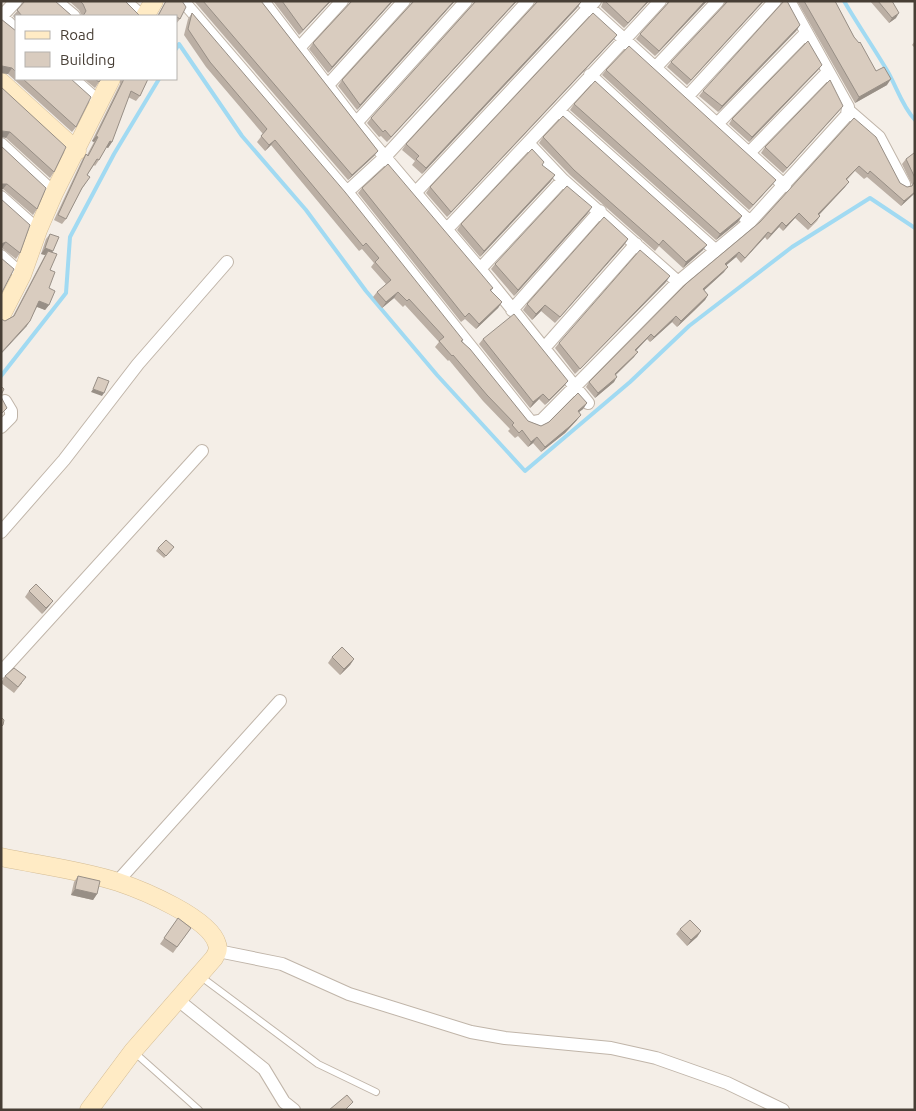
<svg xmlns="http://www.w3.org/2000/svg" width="916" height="1111" viewBox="0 0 916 1111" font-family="Ubuntu,sans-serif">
<rect width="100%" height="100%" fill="#f4eee7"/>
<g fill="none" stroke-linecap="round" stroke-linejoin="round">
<path stroke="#a1daf2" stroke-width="4" d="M844 1C858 25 874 48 888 72 897 88 902 106 915 120
M176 49 179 44 242 136 306 210 366 291 437 375 525 471 630 382 689 326 792 247 870 198 915 228
M1 376 66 293 70 237 114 154 159 79"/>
<g stroke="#c0b5a9" stroke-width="8">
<path id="lane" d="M200 976 318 1064 376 1092
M134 1052 199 1110"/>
</g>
<g stroke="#c0b5a9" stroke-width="14">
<path id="street" d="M56 1 74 16
M125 1 142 16
M183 1 347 192 530 421 536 422 542 420 678 282 750 222 847 115 848 107 789 1
M263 1 356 123 480 269 588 403
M582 1 785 186
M1 17 16 1
M2 17 16 30
M299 48 342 1
M655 68 718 1
M590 75 750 222
M73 79 99 102
M328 85 404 1
M687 97 775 1
M849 111 879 137 904 184
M560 112 715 250
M356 123 466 1
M717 124 805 34
M528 143 563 180 678 282
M1 144 54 193
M749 153 828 72
M347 192 384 158 528 1
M415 193 595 1
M1 197 38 230
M447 229C518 153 590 78 660 1
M1 256 22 275
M480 269 563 180
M512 310 600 211
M545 347 636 244
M1 427 11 417V411L5 401
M1 532 64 460 138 364 227 262
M1 672 202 451
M117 882 280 701
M218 951 282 964 349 994 471 1032 505 1038 611 1048 656 1058 727 1083 783 1110
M178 1000 264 1069 284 1102 294 1110"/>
</g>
<g stroke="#d5bd95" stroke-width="19">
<path id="secondary" d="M145 16 154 1
M1 82 77 151
M1 316 22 275 38 230 54 193 111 79
M1 857C39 865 81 870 118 882 142 890 210 918 217 944 219 949 217 953 214 958L133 1051 89 1110"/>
</g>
<use href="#lane" stroke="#fff" stroke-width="6"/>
<use href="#street" stroke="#fff" stroke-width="12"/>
<use href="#secondary" stroke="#ffebc5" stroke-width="18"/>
</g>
<path fill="#bbafa4" d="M23 1H55L72 16H16V20L13 16 24 3Z
M69 1H125L140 16H82L79 10Z
M166 1H182L180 19 176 24V16H157Z
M194 1H261L378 151 374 156 348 180Z
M273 1H331L299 35Z
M350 1H393L328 73 309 49 313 43 349 4Z
M412 1H455L357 110 338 86 342 80 411 4Z
M474 1H517L387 142 381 136 379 137 367 123 371 118 473 4Z
M536 1H581V2L577 8 422 174 412 165 415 161 402 150 406 144 535 4Z
M603 1H649L624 28 601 7 603 2Z
M667 1H707L655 56 636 39 640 34 667 4Z
M725 1H764L687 85 667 67 671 62 724 5Z
M797 1H835L854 37 876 71 887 85 855 103Z
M870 1H892L896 18 889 23Z
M192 13 528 421 541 426 587 403 583 409 579 412 577 420 565 433 541 452 533 443 528 447 518 436 515 438 508 431 510 429 483 401 449 360 448 361 435 347 439 342 405 305 403 307 394 298 382 308 373 297 377 292 386 284 371 267 374 263 362 249 359 251 271 145 265 151 257 142 263 134 206 67 184 35 188 19Z
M1 19 16 31V79H71L76 127 72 132 8 74 1 73Z
M800 25 796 31 718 112 699 96 703 91Z
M617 35 613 40 447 217 426 193 430 187Z
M915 41V48L912 45Z
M822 65 818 70 749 142 729 124 732 119Z
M606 70 772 185 749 210 602 75Z
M84 79H101L95 88Z
M120 79H148L140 96 136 101 128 97 112 142 108 148 106 147 99 160 95 166 94 165 87 175 86 183 81 190 66 219 62 224 54 220 82 160 86 154 87 155 94 142 92 141 120 84Z
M1 87 54 172 50 178 6 138Z
M574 104 742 216 738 222 716 240 570 110Z
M839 111 783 173 761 153 765 147Z
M854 118 900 183 907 187 911 186 912 185 902 164 906 159 915 154V193L901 206 867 177 864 179 855 171 847 180 845 187 819 215 820 216 817 221 808 230 795 218 783 231 779 227 767 240 765 237 741 263 736 257 726 265 724 272 704 290 708 295 705 300 694 311 677 327 672 322 650 342 647 339 636 350 634 357 616 375 614 382 595 398 586 387 589 382 760 222Z
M543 137 703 250 683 268 659 246 655 251 570 175 539 143Z
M1 146 37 209 33 215 3 189H1Z
M551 181 480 257 457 230 461 224Z
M362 188 493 288 491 291 502 302 498 308 476 329 465 319 461 322 358 193Z
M1 199 20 253 16 259 2 248H1Z
M588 213 514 296 491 269 495 264Z
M50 234 52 252 49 288V305L45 310 37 307 26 327 5 321 13 316 45 255 41 254 46 239Z
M628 239 624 245 555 323 541 311 532 320 523 310 527 304Z
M666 282 575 374 555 348 559 343Z
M483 339 568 381 564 386 545 405 539 399 530 408 479 344Z
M158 548 172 550 164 558 156 551Z
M29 591 53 601 49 606 42 614 25 597Z
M332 657 354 659 350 665 340 675 328 663Z
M5 676 22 683 14 693 1 683Z
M78 876 97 894 93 900 71 895 74 882Z
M178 918 191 928 173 953 160 944Z
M680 929 701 931 697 937 687 946 676 934Z"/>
<path fill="#988f86" d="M330 1H331L299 35 303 30Z
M392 1H393L328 73 332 67Z
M454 1H455L357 110 360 105Z
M516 1H517L387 142 391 137Z
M648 1H649L624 28 628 23Z
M705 1H707L655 56 659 51Z
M763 1H764L687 85 691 80Z
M581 2 577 8 422 174 426 168Z
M899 13 896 18 889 23 892 18Z
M800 25 796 31 718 112 722 106Z
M617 35 613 40 447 217 451 212Z
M822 65 818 70 749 142 752 137Z
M2 66 12 68 8 74 1 73V67Z
M891 79 887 85 855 103 859 97Z
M843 106 839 111 783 173 787 168Z
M2 131 10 132 6 138 1 137V132Z
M96 136 98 137 94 142 92 141Z
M275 140 271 145 265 151 269 145Z
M110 141 112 142 108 148 106 147Z
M378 151 374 156 348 180 352 175Z
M555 175 551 181 480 257 484 251Z
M776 180 772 185 749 210 753 205Z
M849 182 845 187 815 219 818 214Z
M2 184H7L3 189H1Z
M915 192V193L901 206 904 201Z
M592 207 588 213 514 296 518 290Z
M799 213 795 218 783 231 786 226Z
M742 216 738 222 716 240 720 234Z
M782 222 779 227 767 240 771 234Z
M768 232 765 237 741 263 745 258Z
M628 239 624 245 555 323 560 317Z
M6 242 2 248H1V244Z
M707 245 703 250 683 268 686 262Z
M45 248 53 251 49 257 48 251 45 255 41 254Z
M739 252 736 257 722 269 725 264Z
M728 267 724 272 699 295 703 289Z
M670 276 666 282 575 374 580 369Z
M398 292 394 298 382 308 386 302Z
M708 295 705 300 677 327 681 321Z
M39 301 49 305 45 310 35 306Z
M502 302 498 308 476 329 479 324Z
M545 305 541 311 532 320 536 314Z
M676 316 672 322 650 342 654 337Z
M30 321 26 327 1 354V353Z
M651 334 647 339 632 355 635 350Z
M638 352 634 357 611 379 615 374Z
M617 377 614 382 595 398 598 393Z
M568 381 564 386 545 405 549 400Z
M93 389 104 393 102 396 91 392Z
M543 394 539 399 530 408 533 402Z
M587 403 583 409 574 416 578 411Z
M581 415 577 420 565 433 541 452 545 447Z
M537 437 533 443 528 447 531 442Z
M53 601 49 606 42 614 46 608Z
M354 659 350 665 340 675 344 669Z
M75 889 97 894 93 900 71 895Z
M701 931 697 937 687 946 691 940Z"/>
<path fill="#d9ccbf" stroke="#988f86" d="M25 1H55L72 16H22L17 10Z
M80 1H125L140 16H83L86 11 83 4Z
M166 1H182L186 7 180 19 177 17 176 18V16H158Z
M203 1H261L378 151 352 175Z
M282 1H330L303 30Z
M352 1H392L332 67 313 43Z
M414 1H454L360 105 342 80Z
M476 1H516L391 137 385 130 383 132 371 118Z
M538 1H581V2L426 168 416 159 419 156 406 144Z
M605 1H648L628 23Z
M670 1H705L659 51 640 34Z
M728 1H763L691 80 671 62Z
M784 1H787L800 25 722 106 703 91Z
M804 1H835L854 37 859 43 860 42 876 71 884 67 891 79 859 97Z
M878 1H892L899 13 892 18Z
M192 13 345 192 463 340 461 341 470 349 528 421 541 426 549 422 578 393 587 403 578 411 581 415 569 427 545 447 537 437 531 442 522 430 519 433 512 425 514 423 487 395 453 355 452 356 439 341 444 337 409 299 407 301 398 292 386 302 377 292 391 280 375 262 379 258 366 243 363 246 275 140 269 145 261 136 267 129 210 62 188 29Z
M593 13 617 35 451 212 430 187Z
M1 19 16 31V72L12 68 2 66 1 67Z
M808 41 822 65 752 137 732 119Z
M629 46 776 180 753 205 606 70Z
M23 79H71L91 97 76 127Z
M95 79H101L99 82Z
M124 79H148L140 96 131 91 112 142 110 141 99 160 97 159 87 175 90 177 82 188 66 219 58 215 86 154 88 156 98 137 96 136Z
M830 80 843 106 787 168 765 147Z
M595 81 742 216 720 234 574 104Z
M1 87 66 147 54 172 10 132 2 131 1 132Z
M563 116 707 245 686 262 663 240 659 245 574 170 543 137Z
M854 118 876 137 900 183 907 187 912 186 915 181V192L904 201 870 171 868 174 859 166 846 179 849 182 818 214 820 216 811 225 799 213 786 226 782 222 771 234 768 232 745 258 739 252 725 264 728 267 703 289 708 295 681 321 676 316 654 337 651 334 635 350 638 352 615 374 617 377 598 393 589 382 687 283 760 222Z
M1 146 46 188 37 209 7 184H2L1 185Z
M532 149 544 162 542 165 555 175 484 251 461 224Z
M914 153 915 154V178L906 159Z
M388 164 477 269 493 288 490 290 502 302 479 324 469 313 465 317 362 188Z
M567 186 592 207 518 290 495 264Z
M1 199 30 225 20 253 6 242 1 244Z
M604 217 628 239 560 317 545 305 536 314 527 304Z
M50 234 59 237 53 251 45 248Z
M640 250 670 276 580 369 559 343Z
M48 251 57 254 50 270 55 272 49 288 55 291 49 305 39 301 30 321 1 353V319L5 321 14 316Z
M1 258 14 269 1 294Z
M514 314 568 381 549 400 543 394 533 402 483 339Z
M98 377 109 381 104 393 93 389Z
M1 386 4 389 1 395Z
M1 397 7 408 1 414Z
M166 540 174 547 166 556 158 548Z
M36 584 53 601 46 608 29 591Z
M342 647 354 659 344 669 332 657Z
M14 668 26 677 18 687 5 676Z
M1 717 4 720 3 725 1 727Z
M78 876 100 881 97 894 75 889Z
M178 918 191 928 177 947 164 938Z
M690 920 701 931 691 940 680 929Z
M347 1095 353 1102 345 1110H329Z"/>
<rect width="916" height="1111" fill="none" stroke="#473e35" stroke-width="5"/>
<rect x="15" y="15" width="162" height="65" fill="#ffffff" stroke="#b5b2ae"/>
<rect x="25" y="31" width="25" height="8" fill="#ffebc5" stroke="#b5b2ae"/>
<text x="60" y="40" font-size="15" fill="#473e35">Road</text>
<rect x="25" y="52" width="25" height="15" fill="#d9ccbf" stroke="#b5b2ae"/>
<text x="60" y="65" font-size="15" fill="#473e35">Building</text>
</svg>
